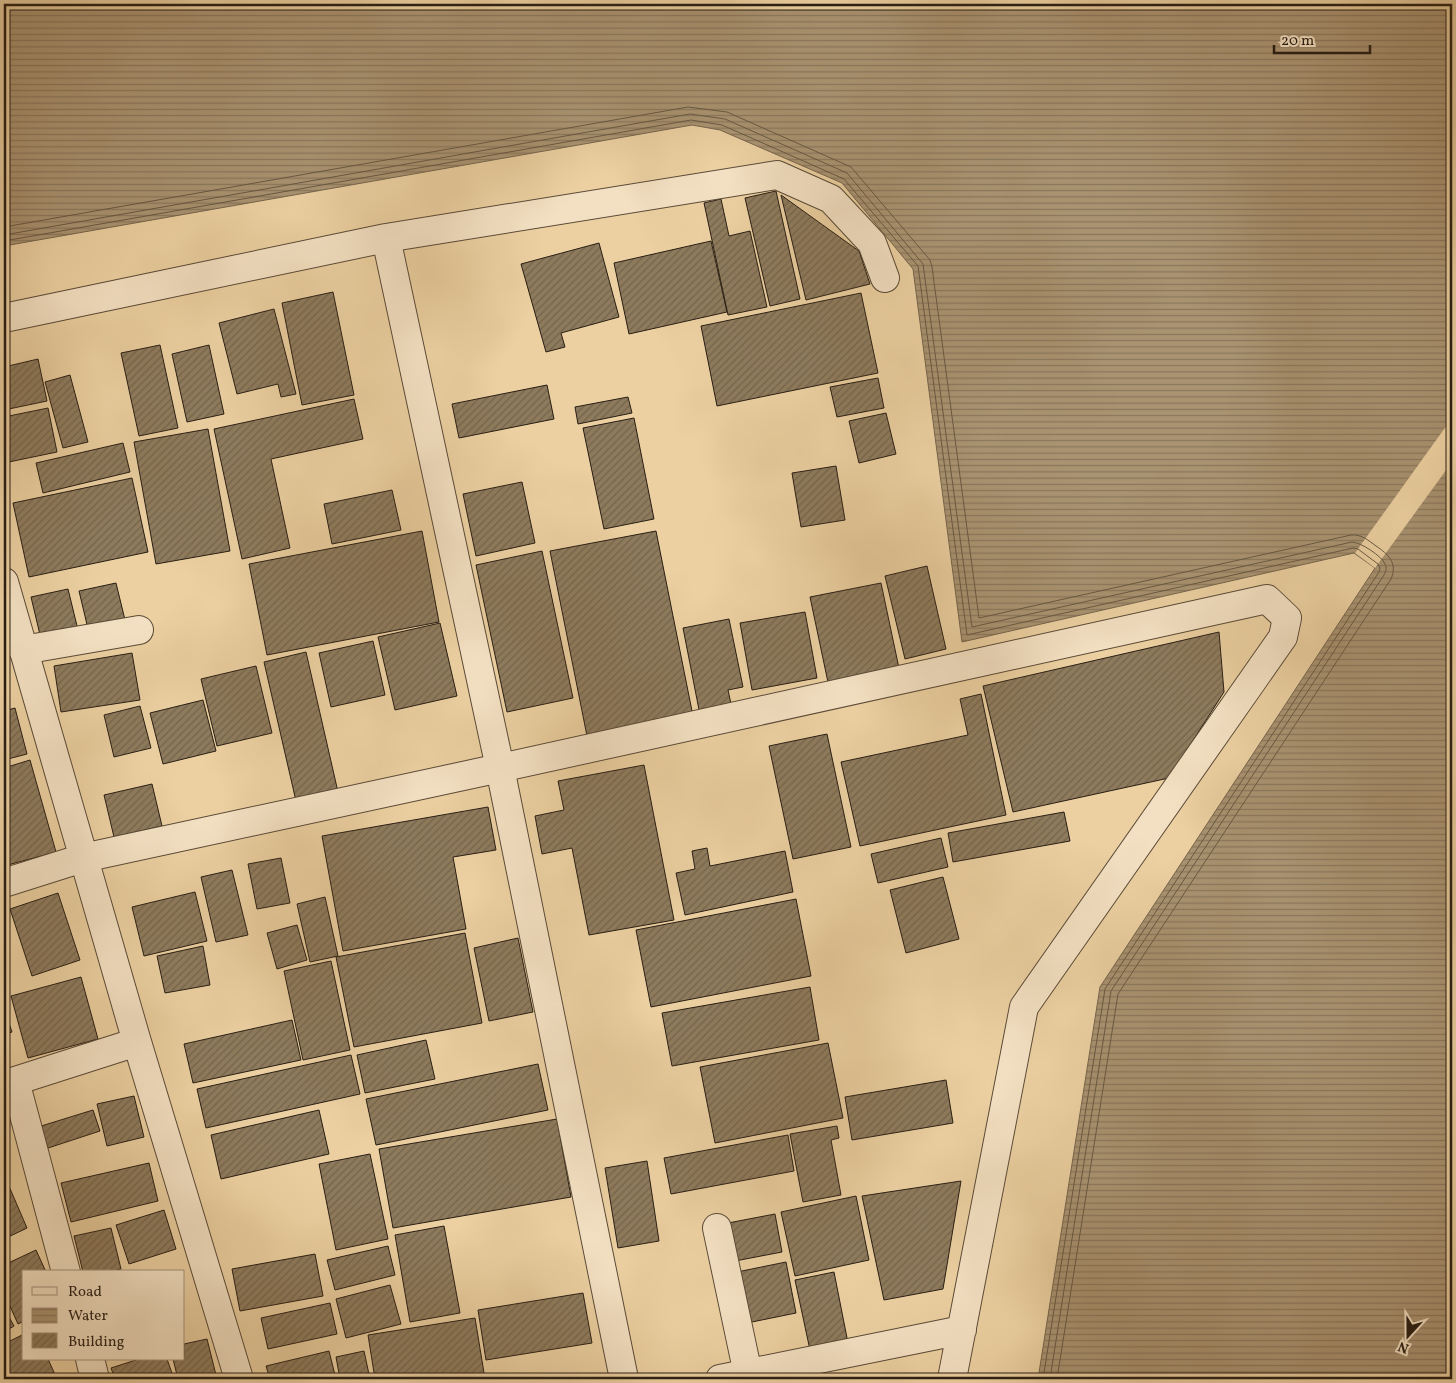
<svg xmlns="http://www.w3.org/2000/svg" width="1456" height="1383" viewBox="0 0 1456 1383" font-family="Vollkorn,serif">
<defs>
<pattern id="water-rules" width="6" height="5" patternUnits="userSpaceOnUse" patternTransform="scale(1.25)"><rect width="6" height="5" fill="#a99371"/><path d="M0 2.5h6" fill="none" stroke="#8a775c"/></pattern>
<pattern id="building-hatch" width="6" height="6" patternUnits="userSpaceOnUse" patternTransform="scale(1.25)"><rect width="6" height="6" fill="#8e7b5d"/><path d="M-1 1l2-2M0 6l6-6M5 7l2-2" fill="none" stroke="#74644c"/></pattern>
</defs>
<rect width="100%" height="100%" fill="#ecd0a1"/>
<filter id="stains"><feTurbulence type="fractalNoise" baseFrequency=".004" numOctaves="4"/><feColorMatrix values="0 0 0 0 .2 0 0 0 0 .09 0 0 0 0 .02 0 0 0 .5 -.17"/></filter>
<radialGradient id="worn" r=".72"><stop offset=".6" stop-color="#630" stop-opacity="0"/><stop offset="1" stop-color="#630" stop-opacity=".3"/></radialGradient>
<path fill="url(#water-rules)" stroke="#75644c" d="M4 4H1452V1379H1038L1100 987 1375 568 1354 553 962 642 913 269 842 183 720 130 692 125 4 246Z"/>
<path fill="#ecd0a1" d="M1452 418V462L1375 568 1355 553Z"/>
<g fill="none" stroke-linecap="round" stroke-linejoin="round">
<path stroke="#685842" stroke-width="1" d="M4 227 688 107 727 112 851 167 930 260 932 267 979 618 1351 535C1361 534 1368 540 1376 546 1388 554 1398 563 1391 579L1118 994 1057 1379
M4 235 690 114 725 119 847 173 923 264 972 627 1352 542C1360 542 1382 556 1385 564 1387 568 1386 571 1384 575L1111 991 1050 1379
M4 241 691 120 722 125 844 179 918 266 967 635 1353 548 1358 549 1378 564 1380 568 1379 572 1105 989 1043 1379"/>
</g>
<path fill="url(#building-hatch)" stroke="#281e14" d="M776 191 800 299 770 306 745 198Z
M781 195 859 251 870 284 806 300Z
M721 199 729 236 750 231 767 307 728 315 704 203Z
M711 241 727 312 629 334 614 263Z
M599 243 619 317 561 333 565 347 546 352 521 264Z
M333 292 354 395 302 405 282 303Z
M861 293 878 373 717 406 701 326Z
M274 309 296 394 281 397 278 384 237 394 219 323Z
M160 345 178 428 139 436 121 353Z
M209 345 224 414 187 422 172 354Z
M38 359 47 401 4 410V367Z
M70 375 88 442 63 448 45 382Z
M878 378 884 408 837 417 830 387Z
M547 385 554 419 459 438 452 404Z
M628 397 632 413 578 424 575 407Z
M354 399 363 439 271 459 290 548 242 559 214 429Z
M48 408 57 452 4 463V417Z
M886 413 896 454 859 463 849 421Z
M634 418 654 519 604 529 583 428Z
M208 429 230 551 156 564 134 442Z
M123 443 130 472 43 493 36 463Z
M836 466 845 520 801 527 792 473Z
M132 478 148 552 29 577 13 503Z
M522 482 535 543 476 556 463 494Z
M392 490 401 530 332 544 324 504Z
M422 531 439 622 267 655 249 564Z
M656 531 693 716 587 736 550 551Z
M542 551 573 698 507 712 476 565Z
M927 566 946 649 905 659 885 576Z
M116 583 126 624 89 633 79 591Z
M881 583 900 673 829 687 810 597Z
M68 589 78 630 41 639 31 597Z
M805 612 817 678 752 690 740 623Z
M729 619 743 687 728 690 733 713 701 720 683 628Z
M440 623 457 696 395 710 378 637Z
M1219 632 1224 692 1169 778 1013 812 983 686Z
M373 641 385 695 331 707 319 653Z
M306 652 338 792 296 801 264 662Z
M132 653 140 700 61 712 54 666Z
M256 666 272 733 217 746 201 679Z
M981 694 1006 815 860 846 841 762 968 735 960 699Z
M203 700 216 751 163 764 150 713Z
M140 706 151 748 114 757 104 715Z
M15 708 27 754 4 760V711Z
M827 734 851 847 793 859 769 746Z
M30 760 56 852 4 866V768Z
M644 765 674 920 589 935 572 848 542 854 535 816 564 810 558 781Z
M152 784 162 826 114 837 104 795Z
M488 807 496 850 453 857 466 929 343 951 322 836Z
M1064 812 1070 841 953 862 948 833Z
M941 838 948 867 878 883 871 854Z
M707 848 710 866 785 851 793 892 685 915 676 873 695 869 692 851Z
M281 858 290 903 257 909 248 864Z
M232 870 248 935 216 942 201 877Z
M943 877 959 939 906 953 890 890Z
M195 892 207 941 144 956 132 907Z
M58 893 80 960 32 976 10 909Z
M325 897 338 956 310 962 297 904Z
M796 899 811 976 651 1007 636 930Z
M297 925 307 960 277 969 267 933Z
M465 933 482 1023 354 1047 336 957Z
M518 938 533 1012 489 1021 474 948Z
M203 946 210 985 165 993 157 956Z
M331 961 350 1050 303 1060 284 971Z
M81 977 98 1039 28 1058 11 996Z
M810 987 819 1040 672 1066 662 1013Z
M4 1009 12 1032 4 1035Z
M292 1020 301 1060 193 1083 184 1044Z
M426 1040 435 1079 365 1093 357 1055Z
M828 1043 843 1118 715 1143 700 1067Z
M351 1055 360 1094 206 1128 197 1089Z
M538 1064 548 1110 376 1145 366 1099Z
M946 1080 953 1123 852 1140 845 1097Z
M134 1096 144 1137 107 1146 97 1104Z
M93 1110 100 1131 45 1149 38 1127Z
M319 1110 329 1154 221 1179 211 1135Z
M557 1119 571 1197 393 1228 379 1149Z
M837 1126 839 1138 831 1140 841 1195 803 1202 790 1134Z
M788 1135 794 1171 671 1194 664 1158Z
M370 1154 388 1239 336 1250 319 1164Z
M647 1161 659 1241 618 1248 605 1168Z
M149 1163 158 1201 71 1222 61 1183Z
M4 1177H5L27 1228 4 1239Z
M961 1181 943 1289 884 1300 862 1196Z
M856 1196 869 1260 795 1276 781 1212Z
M164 1210 176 1249 129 1264 116 1225Z
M775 1214 782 1252 735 1261 728 1223Z
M444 1226 460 1313 410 1322 395 1235Z
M111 1228 121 1269 108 1272H83L74 1236Z
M388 1246 395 1275 335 1290 327 1260Z
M36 1250 46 1272H24V1321L18 1324 4 1293V1265Z
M315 1254 323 1296 240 1311 232 1269Z
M786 1262 796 1313 747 1323 737 1272Z
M834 1272 848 1343 810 1350 795 1280Z
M390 1285 401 1324 346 1338 336 1299Z
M583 1293 592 1343 486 1360 478 1310Z
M330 1303 337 1334 268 1349 261 1318Z
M4 1308 14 1326 4 1332Z
M475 1318 485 1379H375L368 1335Z
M24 1334V1359H48L57 1379H4V1344Z
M207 1339 217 1379H178L173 1359H184V1344Z
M329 1351 336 1379H270L266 1366Z
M364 1351 370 1379H340L336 1357Z
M139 1359H167L174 1379H115L111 1368Z"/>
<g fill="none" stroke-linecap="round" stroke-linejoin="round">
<g stroke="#594a37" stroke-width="30">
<path id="minor" d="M386 238 500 768 624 1379
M4 318 386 238 777 175 831 199 872 243 885 278
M4 582 137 1042 239 1379
M23 650 139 630
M4 883 83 858 500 768 1267 599 1287 618 1283 637 1024 1007 952 1379
M15 1081 66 1272
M4 1086 15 1081 137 1042
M717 1228 748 1374
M90 1359 95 1379
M720 1379 962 1330"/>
</g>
<use href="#minor" stroke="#f3e0c2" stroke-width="28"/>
</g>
<rect width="1456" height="1383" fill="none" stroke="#ecd0a1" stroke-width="20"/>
<rect x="5" y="5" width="1446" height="1373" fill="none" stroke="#281e14" stroke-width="2.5"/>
<rect x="10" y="10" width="1436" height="1363" fill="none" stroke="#281e14"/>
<rect x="22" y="1270" width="162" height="90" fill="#f3e0c2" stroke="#a2927c"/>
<rect x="32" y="1287" width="25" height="8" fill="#f3e0c2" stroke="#a2927c"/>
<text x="68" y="1296" font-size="15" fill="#281e14">Road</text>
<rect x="32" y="1308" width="25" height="15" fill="url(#water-rules)" stroke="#a2927c"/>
<text x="68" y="1320" font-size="15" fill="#281e14">Water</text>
<rect x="32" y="1333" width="25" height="15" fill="url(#building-hatch)" stroke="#a2927c"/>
<text x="68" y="1346" font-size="15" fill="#281e14">Building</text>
<g transform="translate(1408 1336) rotate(201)" stroke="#f3e0c2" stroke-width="4" paint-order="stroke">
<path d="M0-4L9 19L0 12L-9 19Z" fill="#281e14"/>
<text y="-8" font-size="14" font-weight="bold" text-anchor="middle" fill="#281e14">N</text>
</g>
<path d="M1274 45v8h96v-8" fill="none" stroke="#281e14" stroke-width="2.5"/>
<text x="1281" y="45" font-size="15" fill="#281e14" stroke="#f3e0c2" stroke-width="4" paint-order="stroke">20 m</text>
<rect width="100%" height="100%" filter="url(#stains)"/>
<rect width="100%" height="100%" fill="url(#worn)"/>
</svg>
